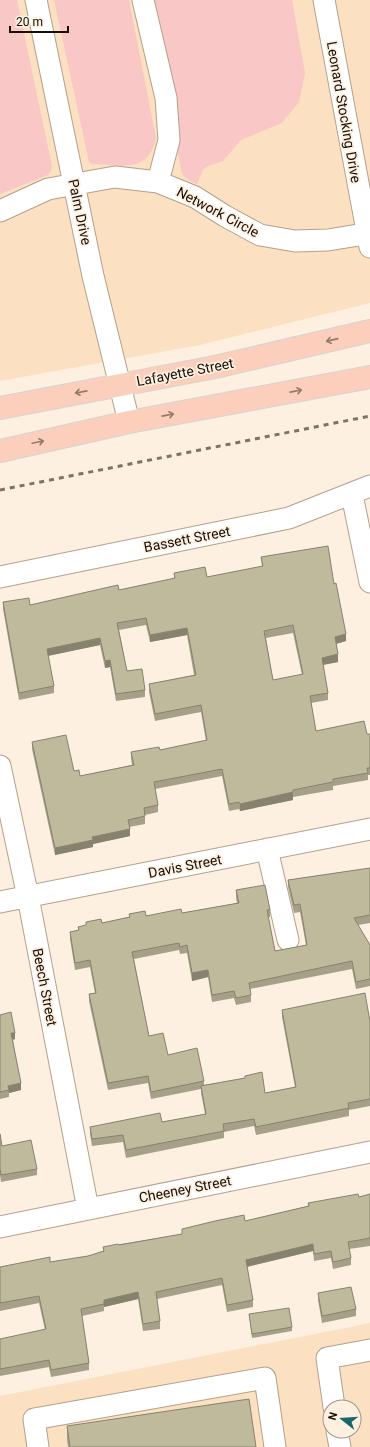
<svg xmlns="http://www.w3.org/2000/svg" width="370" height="1447" viewBox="0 0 370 1447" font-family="Roboto,sans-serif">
<rect width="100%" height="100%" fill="#fdf0e1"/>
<path fill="#fbe0c2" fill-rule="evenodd" d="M0 0H370V303L200 345 0 381Z
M370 1323V1447H0V1396ZM330 1407H354V1431H330Z"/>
<path fill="#fac7c7" d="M0 0H17L52 166 51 171 48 175 0 194Z
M54 0H129L156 138C148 175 121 164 92 164L89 162Z
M147 0H292L305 73 299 102 282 123 241 140 223 161 208 166 203 170 197 184 188 180 182 174Z"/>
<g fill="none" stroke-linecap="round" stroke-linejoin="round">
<g stroke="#b5a089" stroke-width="23">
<path id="minor" d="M36 0 93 276 129 422
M143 0 166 98 169 140 158 182
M324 0 370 247
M0 211 48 189 115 177 158 182 195 197 225 216 260 235 295 241 328 240 370 233
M352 495 370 582
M0 577 289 518 370 486
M0 766 28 897 88 1209
M267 849 288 940
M0 902 370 829
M0 1227 370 1152
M334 1407 327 1358 370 1350
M337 1431 340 1447
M38 1447 34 1419 265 1378 275 1447"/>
</g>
<g stroke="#d5d4d2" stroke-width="24">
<path id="major" d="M0 408 215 367 370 331
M0 451 129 422 370 377"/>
</g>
<use href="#minor" stroke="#fff" stroke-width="21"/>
<use href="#major" stroke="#fbcfbb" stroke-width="22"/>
<path stroke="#7c7368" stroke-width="3" stroke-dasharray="5 5" stroke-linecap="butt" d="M0 490 370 416"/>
</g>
<path fill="#a5a087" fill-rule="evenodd" d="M261 557 334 584 346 641 336 644 338 662 323 665 328 693V700L311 703 316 731 367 734H370V775H368V780L333 786V790L293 797V800L240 811 239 809 229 811 222 776 155 789 158 805V812L145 815V824L129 827 130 836 93 844V847L55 855 32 749V742L80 776 132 765 131 759V752L160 750 206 741 201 712 155 721 149 692V684L194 675 187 635 150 642 146 625 119 630 127 671 145 690V697L116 701 110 667 105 668 100 645 48 656 54 686V693L19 700 3 609V602L30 605 119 590 174 579V573L207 577 262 567ZM293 633 302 675 273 680 266 638Z
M370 868V923L358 925 370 945V986L356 989 352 969 250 989 251 995V1002L236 1005 234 998 212 1002 208 977 192 981 187 953 180 954 179 950 134 959 149 1036 168 1055 204 1081V1085L245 1078V1076L265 1093 295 1087 282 1017V1010L370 1022V1106L349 1110V1116L256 1135 254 1126 224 1132V1138L126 1158 123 1142 92 1146 90 1134V1127L162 1122 205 1114 201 1093V1089L151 1099 148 1083 108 1090 89 1001V994L95 993 90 967 75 970 70 939V932L78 930V927L86 926V922L102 923 129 917V914L146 916 182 913 237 903 236 898V890L270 910V917H268L275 951 306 945 300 912 294 913 288 887V880Z
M0 1015 15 1039 13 1040 21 1090 9 1093V1097L0 1099Z
M0 1134 2 1146 37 1169V1175L1 1182 0 1175Z
M370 1194V1246L349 1249 351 1258V1265L333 1269 331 1258 314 1261 313 1251 247 1267 253 1300V1307L227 1312 222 1285 157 1299 160 1321V1329L143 1331 138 1299 104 1307V1311L82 1316 89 1363V1370L51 1377 49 1367 0 1376V1339L45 1330 39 1303 0 1311V1267L50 1262 88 1256 103 1251V1247L182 1234V1229L245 1221 308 1206V1203L359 1197Z
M318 1293 356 1309V1316L322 1323 318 1300Z
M249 1314 292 1327V1331L252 1338Z
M67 1426 256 1447H68L67 1439Z"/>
<path fill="#86826e" d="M187 628V635L150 642V635Z
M346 634V641L335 644V637Z
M100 638V645L47 656V649Z
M338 654V662L322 665V658Z
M110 660V667L105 668V661Z
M293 792V800L240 811V804Z
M130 829V836L93 844V847L55 855V848L92 837Z
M208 970V977L192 981V973Z
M11 1033H15V1039L11 1040Z
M21 1083V1090L9 1093 8 1086Z
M313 1244V1251L246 1267V1260Z
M138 1292V1299L104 1307V1300Z"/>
<path fill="#c0ba9d" stroke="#86826e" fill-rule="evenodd" d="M328 546 334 584 336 583 346 634 335 637 338 654 322 658 328 693 310 696 316 731 364 721 367 734H370V768H367L368 773 333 779V782L293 790V792L240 804 239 802 229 804 222 769 154 782 158 805 144 808 145 816 128 820 130 829 92 837 93 840 55 848 32 742 66 735 74 771 79 770 80 776 134 765 131 752 159 747 160 750 207 740 201 705 155 714 149 684 196 675 187 628 150 635 146 618 117 623 127 671 142 669 145 690 116 694 110 660 105 661 100 638 47 649 54 686 19 693 3 602 29 598 30 605 118 585 119 590 175 578 174 573 205 567 207 577 263 566 261 557ZM293 625 303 674 273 680 264 631Z
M370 868V915L354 918 370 945V979L356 982 352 961 249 983 251 995 236 998 234 991 212 995 208 970 192 973 187 945 180 947 179 943 132 952 149 1036 163 1033 168 1055 197 1048 204 1081 151 1092 148 1076 108 1083 89 994 96 993 90 960 75 963 70 932 79 930 78 927 86 925V922L101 919 102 923 130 917 129 914 145 911 146 916 181 909 182 913 239 903 236 890 265 885 270 910H267L275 951 307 945 300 904 294 905 288 880Z
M365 993 370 1022V1099L348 1103 349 1108 256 1127 254 1119 223 1124 224 1131 126 1150 123 1135 92 1139 90 1127 160 1113 162 1122 206 1114 201 1086 245 1078V1076L262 1072 265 1093 296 1087 282 1010Z
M11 1012 15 1033H11L21 1083 8 1086 9 1090 0 1092V1015Z
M0 1134 2 1146 31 1140 37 1169 1 1175 0 1168Z
M358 1194 359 1197 370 1194V1238L348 1242 351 1258 333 1262 331 1251 314 1254 313 1244 246 1260 253 1300 227 1305 222 1278 156 1292 160 1321 143 1324 138 1292 104 1300V1304L81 1309 89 1363 51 1370 49 1360 0 1369V1339L46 1329 39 1296 0 1303V1267L50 1257V1262L88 1256 104 1251 103 1247 118 1244 119 1245 182 1234V1229L215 1221 244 1215 245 1221 309 1206 308 1203Z
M351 1287 356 1309 322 1316 318 1293Z
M289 1308 292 1327 252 1334 249 1314Z
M249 1399 256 1447H70L67 1426Z"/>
<defs><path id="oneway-shaft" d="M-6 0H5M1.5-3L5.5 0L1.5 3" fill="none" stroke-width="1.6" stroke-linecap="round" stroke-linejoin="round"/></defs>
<g stroke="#94796a">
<use href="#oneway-shaft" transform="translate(332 340) rotate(167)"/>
<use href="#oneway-shaft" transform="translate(296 391) rotate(-11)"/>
<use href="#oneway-shaft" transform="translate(81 392) rotate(169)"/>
<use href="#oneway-shaft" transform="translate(168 415) rotate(-11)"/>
<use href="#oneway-shaft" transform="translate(38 442) rotate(-12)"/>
</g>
<g text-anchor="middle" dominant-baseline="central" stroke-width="3.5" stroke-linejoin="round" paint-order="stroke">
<g font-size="14" fill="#160f07" stroke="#fdf0e1">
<text transform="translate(344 112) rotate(80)">Leonard Stocking Drive</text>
<text transform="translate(80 212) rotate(78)">Palm Drive</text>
<text transform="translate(218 212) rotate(28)">Network Circle</text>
<text transform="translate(185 372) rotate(-11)">Lafayette Street</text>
<text transform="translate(187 539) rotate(-11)">Bassett Street</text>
<text transform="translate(185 866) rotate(-11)">Davis Street</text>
<text transform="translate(45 987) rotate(79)">Beech Street</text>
<text transform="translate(185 1189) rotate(-11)">Cheeney Street</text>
</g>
</g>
<g transform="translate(342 1419) rotate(287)"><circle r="19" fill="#fdf0e1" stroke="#a1968a"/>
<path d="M0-3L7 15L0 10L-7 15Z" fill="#19666c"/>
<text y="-6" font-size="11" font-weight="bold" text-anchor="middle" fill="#160f07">N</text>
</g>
<path d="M10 26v6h58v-6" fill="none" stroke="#160f07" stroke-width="2"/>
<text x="16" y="26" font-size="12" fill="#160f07" stroke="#fdf0e1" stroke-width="3" paint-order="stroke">20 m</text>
</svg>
